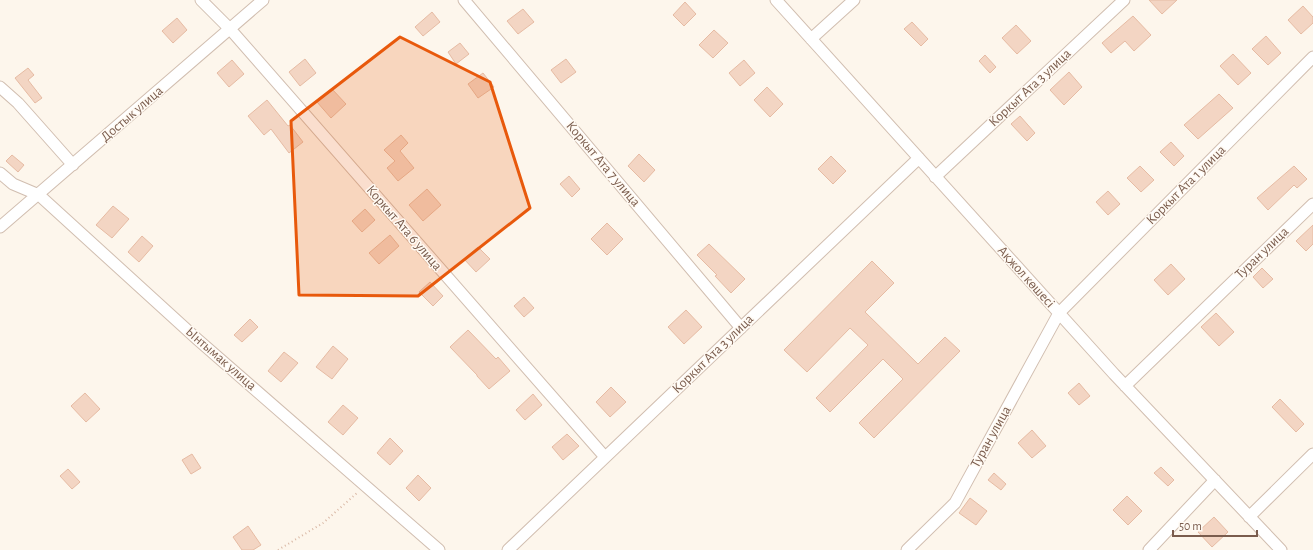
<svg xmlns="http://www.w3.org/2000/svg" width="1313" height="550" viewBox="0 0 1313 550" font-family="'Alegreya Sans',sans-serif">
<rect width="100%" height="100%" fill="#fdf6ec"/>
<path fill="#f3d5c3" stroke="#e6bba3" d="M1149 0H1177L1162 14Z
M685 2 696 14 684 26 673 15Z
M1303 6 1313 17V23L1301 34 1288 20Z
M523 9 534 22 518 34 507 21Z
M432 12 440 22 423 36 415 27Z
M1133 16 1151 35 1134 51 1125 41 1111 53 1102 43Z
M177 18 187 30 173 43 162 31Z
M912 22 928 39 921 46 904 29Z
M1016 25 1031 41 1017 54 1002 38Z
M714 30 728 43 713 58 699 45Z
M1266 36 1281 53 1268 65 1252 49Z
M460 43 469 54 456 64 448 52Z
M1233 54 1251 73 1238 85 1220 66Z
M985 55 996 67 990 73 979 61Z
M305 59 316 73 300 86 289 72Z
M566 59 576 72 561 83 551 70Z
M232 60 244 74 229 87 217 73Z
M744 60 755 73 740 86 729 73Z
M28 68 34 75 28 80 42 98 35 103 15 78Z
M1069 72 1082 87 1064 105 1050 90Z
M483 73 494 87 478 98 468 84Z
M767 87 783 104 770 117 754 100Z
M332 89 346 104 331 118 317 102Z
M1219 94 1233 108 1198 139 1184 125Z
M267 100 288 126 290 125 303 142 289 153 271 129 264 135 248 116Z
M1020 116 1035 133 1027 141 1011 124Z
M401 135 408 143 400 151 414 168 398 181 387 168 395 161 384 150Z
M1171 142 1184 156 1174 166 1160 152Z
M639 154 655 170 644 182 628 166Z
M12 155 24 165 18 172 6 161Z
M831 156 846 171 833 184 818 169Z
M1140 166 1154 180 1141 192 1127 178Z
M1294 166 1307 179 1297 188 1294 185 1268 210 1257 198Z
M569 176 580 189 572 197 560 184Z
M427 189 441 205 423 221 409 205Z
M1108 191 1120 204 1108 215 1096 202Z
M113 206 129 219 112 238 96 225Z
M365 209 375 220 362 232 352 221Z
M607 223 623 239 607 255 591 239Z
M1313 225V244L1306 251 1296 241Z
M390 235 399 246 379 264 369 253Z
M142 236 153 246 139 262 128 252Z
M709 244 745 279 731 293 715 276 717 275 697 255Z
M478 247 490 259 476 272 464 259Z
M872 261 894 283 865 312 918 364 945 337 960 351 874 438 859 423 903 379 883 359 830 412 816 398 868 345 850 328 807 372 784 350Z
M1171 264 1185 279 1168 295 1154 280Z
M1262 268 1273 279 1263 288 1253 277Z
M430 282 443 296 433 306 419 292Z
M524 297 534 308 524 317 514 306Z
M686 310 702 327 684 344 668 327Z
M1216 313 1234 332 1219 346 1201 327Z
M250 319 258 327 242 342 234 335Z
M468 330 496 359 498 357 510 371 489 389 477 376V375L450 347Z
M333 346 348 359 332 379 316 367Z
M284 352 298 363 281 382 268 371Z
M1079 383 1090 396 1079 405 1068 393Z
M611 387 626 402 610 417 596 402Z
M85 393 100 409 86 422 71 406Z
M533 394 542 405 525 420 516 410Z
M1280 399 1304 424 1296 432 1272 407Z
M343 405 358 418 343 435 328 422Z
M1032 430 1046 446 1032 458 1018 443Z
M567 434 579 446 563 460 552 447Z
M390 438 403 451 390 465 377 453Z
M192 454 201 468 191 474 182 460Z
M1161 467 1174 480 1168 486 1154 473Z
M68 469 80 482 72 489 60 476Z
M994 473 1006 484 1001 490 988 480Z
M418 475 431 488 419 501 406 488Z
M1127 496 1142 511 1128 525 1113 510Z
M970 498 987 511 976 525 959 513Z
M1214 517 1228 532 1212 547 1198 532Z
M248 526 261 545 253 550H242L233 537Z"/>
<g fill="none" stroke-linecap="round" stroke-linejoin="round">
<g stroke="#d1beb0" stroke-width="13">
<path id="street" d="M201 0 230 29 605 457
M464 0 741 328
M776 0 1114 374 1281 550
M811 39 854 0
M0 87 18 103 73 165
M0 173 13 184 39 195 197 339 439 550
M935 177 1124 0
M0 227 263 0
M1125 386 1313 204
M1249 517 1313 454
M508 550 919 158
M907 550 955 503 1059 313 1313 57
M1149 550 1215 480"/>
</g>
<path stroke="#d9b8a5" stroke-width="2" stroke-dasharray="1 3" stroke-linecap="butt" d="M278 550 323 523 357 493"/>
<use href="#street" stroke="#fff" stroke-width="11"/>
</g>
<path fill="#e8590c" fill-opacity="0.2" stroke="#e8590c" stroke-width="3" stroke-linejoin="round" d="M400 37 490 82 530 208 418 296 299 295 291 121Z"/>
<g text-anchor="middle" dominant-baseline="central" stroke-width="3" stroke-linejoin="round" paint-order="stroke">
<g font-size="14" fill="#7a5c4d" stroke="#fffaf3">
<text transform="translate(1030 88) rotate(-43)">Коркыт Ата 3 улица</text>
<text transform="translate(132 114) rotate(-41)">Достык улица</text>
<text transform="translate(603 164) rotate(50)">Коркыт Ата 7 улица</text>
<text transform="translate(1186 185) rotate(-45)">Коркыт Ата 1 улица</text>
<text transform="translate(404 228) rotate(49)">Коркыт Ата 6 улица</text>
<text transform="translate(1262 253) rotate(-44)">Туран улица</text>
<text transform="translate(1026 277) rotate(48)">Ақжол көшесі</text>
<text transform="translate(713 354) rotate(-44)">Коркыт Ата 3 улица</text>
<text transform="translate(221 359) rotate(41)">Ынтымак улица</text>
<text transform="translate(991 437) rotate(-61)">Туран улица</text>
</g>
</g>
<path d="M1173 530v6h84v-6" fill="none" stroke="#7a5c4d" stroke-width="2"/>
<text x="1179" y="530" font-size="12" fill="#7a5c4d" stroke="#fffaf3" stroke-width="3" paint-order="stroke">50 m</text>
</svg>
